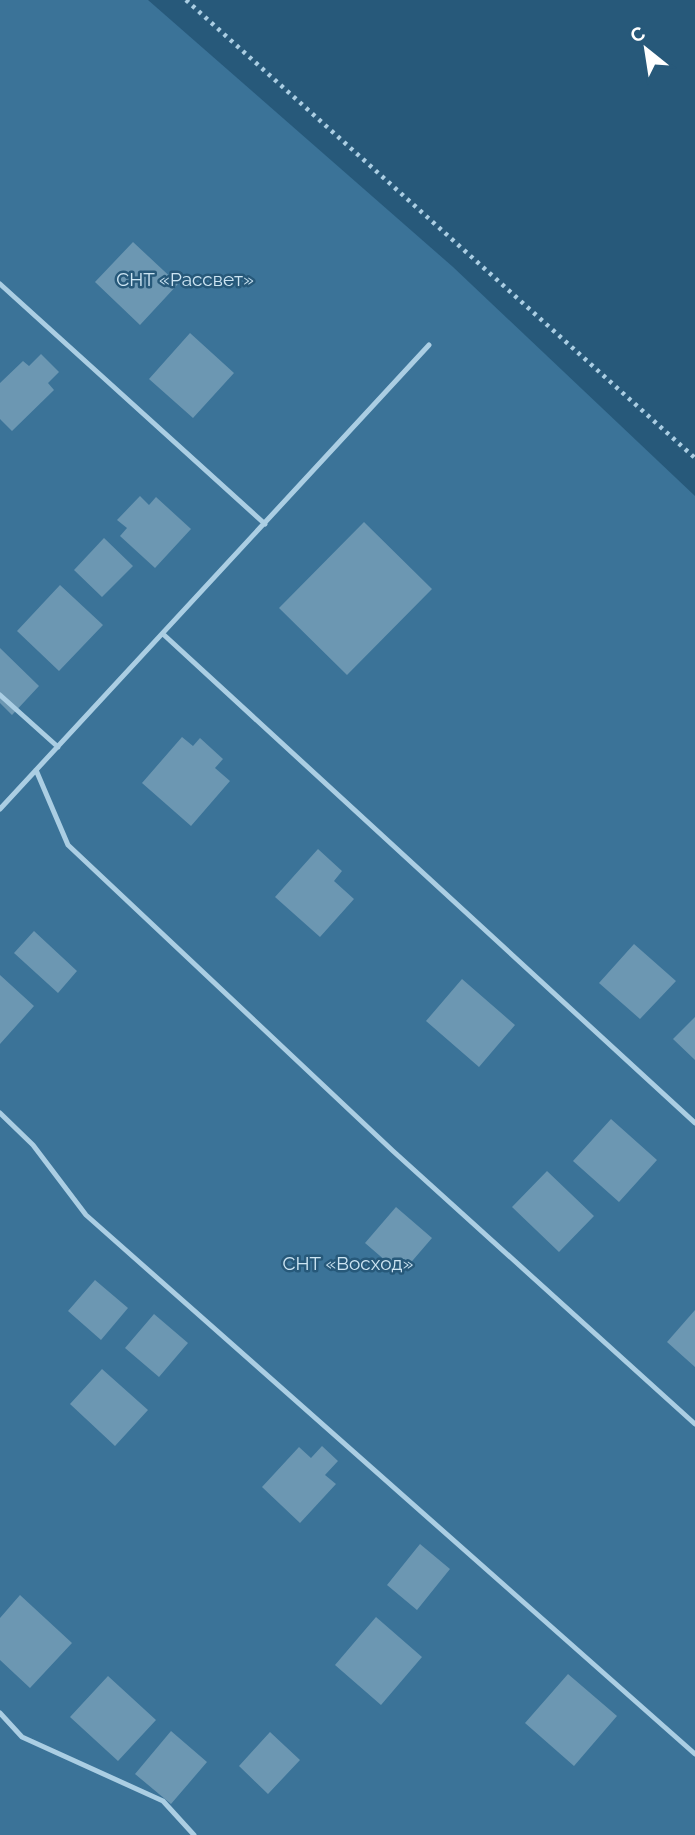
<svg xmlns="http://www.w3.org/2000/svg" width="695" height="1835" viewBox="0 0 695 1835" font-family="Raleway,sans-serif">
<rect width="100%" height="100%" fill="#27597a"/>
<path fill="#3b7398" d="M0 0H148L453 267 695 496V1835H0Z"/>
<path fill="#6c97b2" d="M133 242 178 284 140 325 95 282Z
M190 333 234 373 193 418 149 379Z
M41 354 59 372 48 383 54 390 12 431 0 419V383L23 361 29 366Z
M140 496 149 505 156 497 191 529 155 568 120 536 127 528 117 520Z
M364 522 432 589 347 675 279 608Z
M104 538 133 566 102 597 74 570Z
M60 585 103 625 59 671 17 631Z
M0 648 39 686 12 715 0 703Z
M182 737 193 746 200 738 223 759 215 768 230 781 191 826 142 783Z
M318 849 342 871 334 881 354 899 320 937 275 897Z
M34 931 77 971 58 993 14 953Z
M634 944 676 981 640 1019 599 983Z
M0 975 34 1006 0 1044Z
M462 979 515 1025 479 1067 426 1021Z
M695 1017V1060L673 1039Z
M611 1119 657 1160 619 1202 573 1161Z
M547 1171 594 1216 559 1252 512 1207Z
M396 1207 432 1238 401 1274 365 1243Z
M95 1280 128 1308 101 1340 68 1311Z
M695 1310V1367L667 1342Z
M154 1314 188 1343 159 1377 125 1348Z
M102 1369 148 1410 115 1446 70 1404Z
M322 1446 338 1461 325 1475 336 1484 300 1523 262 1487 299 1447 311 1458Z
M420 1544 450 1569 417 1610 387 1585Z
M20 1595 72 1643 30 1688 0 1660V1618Z
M376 1617 422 1657 381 1705 335 1665Z
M568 1674 617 1716 574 1766 525 1723Z
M108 1676 156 1720 118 1761 70 1717Z
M171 1731 207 1762 171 1804 135 1774Z
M270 1732 300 1760 268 1794 239 1766Z"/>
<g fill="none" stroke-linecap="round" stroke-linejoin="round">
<path stroke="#abcee3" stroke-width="4.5" stroke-dasharray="3.5 5" stroke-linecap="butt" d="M186 0 695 458"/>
<path stroke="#abcee3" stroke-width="5" d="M0 284 265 524
M163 634 695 1123
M0 695 58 747
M36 770 68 845 393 1151 695 1424
M0 809 429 345
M0 1113 33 1145 86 1215 695 1754
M0 1713 22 1737 163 1801 194 1835"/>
</g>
<g text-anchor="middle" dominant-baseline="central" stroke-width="5" stroke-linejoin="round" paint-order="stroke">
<g font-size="19" fill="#cde5f3" stroke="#27597a">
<text x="185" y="279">СНТ «Рассвет»</text>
<text x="348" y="1263">СНТ «Восход»</text>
</g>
</g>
<g transform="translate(646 49) rotate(330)" stroke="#27597a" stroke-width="5" paint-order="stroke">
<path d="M0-5L12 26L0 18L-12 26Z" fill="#ffffff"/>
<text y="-10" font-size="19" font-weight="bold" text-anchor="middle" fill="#ffffff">С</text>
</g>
</svg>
